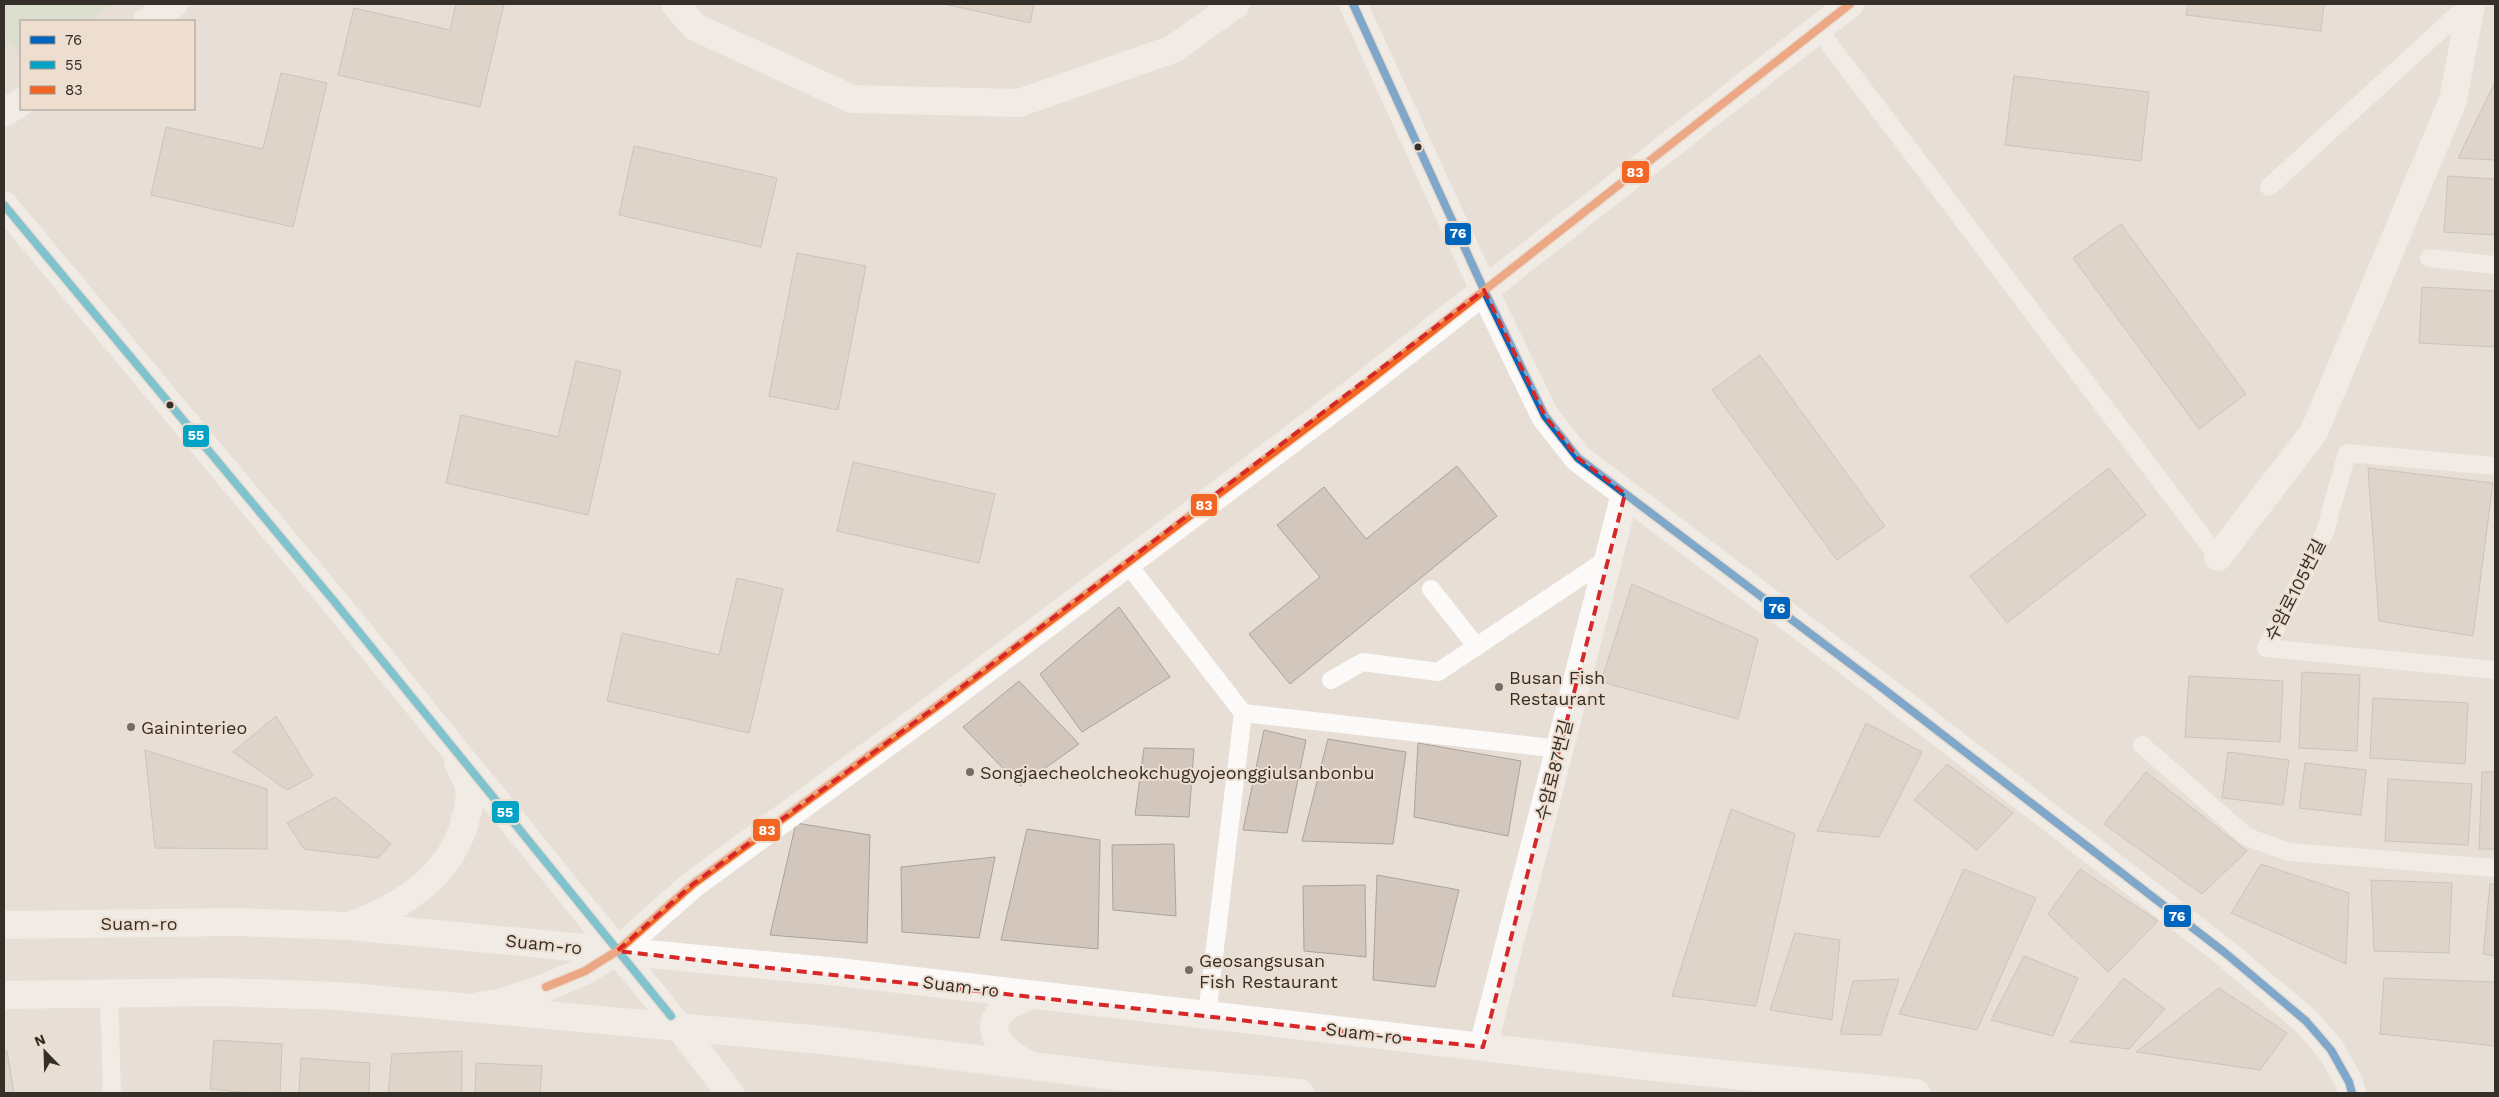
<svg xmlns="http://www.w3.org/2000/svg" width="2499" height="1097" viewBox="0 0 2499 1097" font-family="'Work Sans','Noto Sans KR',sans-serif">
<rect width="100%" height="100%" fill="#e7ded6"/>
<path fill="#cfddc8" d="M4 4H113L87 21H21V56L4 37Z"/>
<path fill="#d3c7bd" stroke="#a9a39c" d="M456 4H504L480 107 338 75 354 8 450 30Z
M944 4H1034L1030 23Z
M2188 4H2324L2321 31 2186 15Z
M281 73 327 83 293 227 151 195 166 127 263 149Z
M2014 76 2149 92 2141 161 2005 145Z
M2495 82V160L2458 158Z
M634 146 777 178 761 247 619 215Z
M2448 176 2495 179V235L2444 232Z
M2121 224 2246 394 2199 429 2073 258Z
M797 253 866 266 838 410 769 396Z
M2422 287 2495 291V347L2419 343Z
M1760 355 1885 526 1837 560 1712 390Z
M576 361 621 371 588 515 446 483 461 415 558 437Z
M853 462 995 494 979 563 837 531Z
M1457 466 1497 516 1290 684 1249 634 1320 577 1277 525 1324 487 1366 539Z
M2109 468 2146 515 2007 623 1970 576Z
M2368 468 2493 483 2473 636 2379 621Z
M737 578 783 589 749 733 607 701 622 633 719 655Z
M1632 584 1758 639 1738 719 1601 682Z
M1119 607 1170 677 1082 732 1040 674Z
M2302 672 2360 675 2357 751 2299 748Z
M2189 676 2283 681 2280 742 2185 737Z
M1019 681 1079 744 1020 786 963 727Z
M2373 698 2468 703 2465 764 2370 758Z
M276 716 313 776 287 790 233 752Z
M1866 723 1922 752 1879 837 1817 831Z
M1264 730 1306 740 1287 833 1243 830Z
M1328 739 1406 752 1393 844 1302 841Z
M1418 743 1521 761 1508 836 1414 817Z
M1144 748 1194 749 1189 817 1135 815Z
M145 750 267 789V849L155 848Z
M2228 752 2289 760 2283 805 2222 798Z
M2305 763 2366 770 2361 815 2299 808Z
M1947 764 2013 813 1977 850 1914 800Z
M2146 772 2247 851 2202 894 2104 824Z
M2482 772H2495V849H2479Z
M2388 779 2472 784 2468 845 2385 841Z
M335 797 391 844 378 858 304 849 287 823Z
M1731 809 1795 834 1756 1006 1672 996Z
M796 823 870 835 867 943 770 935Z
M1027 829 1100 840 1098 949 1001 940Z
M1174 844 1176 916 1113 910 1112 845Z
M995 857 979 938 902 932 901 867Z
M2261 864 2349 893 2346 964 2231 913Z
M1964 869 2036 898 1977 1030 1899 1014Z
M2080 869 2158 921 2108 972 2048 914Z
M1377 875 1459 890 1435 987 1373 980Z
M2371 880 2452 883 2449 953 2374 951Z
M2490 884H2495V956L2483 954Z
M1365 885 1366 957 1304 951 1303 886Z
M1795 933 1840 940 1832 1020 1770 1010Z
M2024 956 2078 978 2053 1036 1991 1020Z
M2124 978 2165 1009 2129 1049 2070 1042Z
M2384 978 2495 982V1046L2380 1034Z
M1899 979 1881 1035 1840 1034 1853 981Z
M2219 988 2287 1033 2260 1070 2136 1052Z
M214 1040 282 1044 280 1093H250L210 1089Z
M7 1051 14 1093H4V1052Z
M462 1051V1093H388L392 1054Z
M301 1058 370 1063 369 1093H299Z
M476 1063 542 1066 540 1093H475Z"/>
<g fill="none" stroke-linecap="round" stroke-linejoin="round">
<path stroke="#fbfaf9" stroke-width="18" d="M1818 29 2218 557
M2269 187 2469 4
M2429 258 2495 265
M2495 466 2347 453 2325 532 2266 648 2495 670
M1127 563 1243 713 1207 1015
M1431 589 1477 647
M1331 680 1363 662 1438 672 1609 558
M1243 713 1560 749
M2142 745 2247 837 2289 852 2495 868
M109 992 112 1093"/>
<path stroke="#fbfaf9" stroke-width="28" d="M675 4 695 27 852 99 1019 103 1173 49 1236 4
M1353 4 1484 290 1545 416 1578 458 1881 687 2224 952 2306 1021 2331 1050 2349 1082 2352 1093
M147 21 174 4
M4 113 21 102
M2218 557 2314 432 2453 100 2471 4
M1483 1047 1625 494"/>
<path stroke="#fbfaf9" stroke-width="28" d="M478 1006 499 1003 542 989 585 971 617 951 693 884 937 706 1362 386 1850 4"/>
<path stroke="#fbfaf9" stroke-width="28" d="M4 205 333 600 680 1028 730 1093
M355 924C404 905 451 875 465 821 468 812 471 797 469 787 467 779 461 770 458 762
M4 925 235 922 350 926 468 937 838 972 1663 1068 1916 1093
M4 995 221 992 338 996 832 1041 1138 1079 1300 1093
M1028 1064C982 1041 982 1010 1033 995"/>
<g stroke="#edded0" stroke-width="11">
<path id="bus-1" d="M1353 4 1484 290 1545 416 1578 458 1881 687 2224 952 2306 1021 2331 1050 2349 1082 2352 1093"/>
</g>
<g stroke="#edded0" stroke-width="11">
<path id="bus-2" d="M4 205 333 600 671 1016"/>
</g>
<g stroke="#edded0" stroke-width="11">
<path id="bus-3" d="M546 987 585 971 617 951 693 884 937 706 1362 386 1850 4"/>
</g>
<use href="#bus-1" stroke="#0065bd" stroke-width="8"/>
<use href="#bus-2" stroke="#03a3c6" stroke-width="8"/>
<use href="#bus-3" stroke="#f26522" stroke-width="8"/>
</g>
<path d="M0 0H2499V1097H0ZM1484 290 1545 416 1578 458 1625 494 1483 1047 617 951 693 884 937 706Z" fill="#e7ded6" fill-opacity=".55" fill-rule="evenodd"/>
<path fill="none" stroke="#d62828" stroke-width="4" stroke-dasharray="10 6" stroke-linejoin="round" d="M1484 290 1545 416 1578 458 1625 494 1483 1047 617 951 693 884 937 706Z"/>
<g fill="#352f29" stroke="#edded0" stroke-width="2">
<circle cx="1418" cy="147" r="4.5"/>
<circle cx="170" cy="405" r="4.5"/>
</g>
<g fill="#736c66" stroke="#edded0" stroke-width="2">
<circle cx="1499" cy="687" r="5"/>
<circle cx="131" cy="727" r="5"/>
<circle cx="970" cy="772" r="5"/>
<circle cx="1189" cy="970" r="5"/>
</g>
<g text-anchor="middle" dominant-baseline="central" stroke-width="4" stroke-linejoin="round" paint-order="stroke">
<g font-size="18" fill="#352f29" stroke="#edded0">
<text transform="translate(2295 590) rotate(-63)">수암로105번길</text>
<text transform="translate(1554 770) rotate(-76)">수암로87번길</text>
<text x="139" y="923">Suam-ro</text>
<text transform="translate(544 944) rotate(6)">Suam-ro</text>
<text transform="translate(961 986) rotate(7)">Suam-ro</text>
<text transform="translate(1364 1033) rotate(7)">Suam-ro</text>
</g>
<g font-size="18" fill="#352f29" stroke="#edded0" text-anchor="start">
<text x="1509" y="677">Busan Fish<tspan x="1509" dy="21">Restaurant</tspan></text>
<text x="141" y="727">Gaininterieo</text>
<text x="980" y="772">Songjaecheolcheokchugyojeonggiulsanbonbu</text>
<text x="1199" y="960">Geosangsusan<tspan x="1199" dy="21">Fish Restaurant</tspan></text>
</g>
</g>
<g stroke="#edded0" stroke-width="2">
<rect x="1621" y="160" width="29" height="24" rx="5" fill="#f26522"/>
<rect x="1444" y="222" width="28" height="24" rx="5" fill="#0065bd"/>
<rect x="182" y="424" width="28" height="24" rx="5" fill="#03a3c6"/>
<rect x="1190" y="493" width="28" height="24" rx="5" fill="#f26522"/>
<rect x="1763" y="596" width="28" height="24" rx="5" fill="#0065bd"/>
<rect x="491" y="800" width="29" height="24" rx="5" fill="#03a3c6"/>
<rect x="752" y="818" width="29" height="24" rx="5" fill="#f26522"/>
<rect x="2163" y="904" width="29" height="24" rx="5" fill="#0065bd"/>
</g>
<g font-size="14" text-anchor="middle" font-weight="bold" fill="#fff">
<text x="1635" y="177">83</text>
<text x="1458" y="238">76</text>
<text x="196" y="440">55</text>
<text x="1204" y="510">83</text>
<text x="1777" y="613">76</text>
<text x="505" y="817">55</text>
<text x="767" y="835">83</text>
<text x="2177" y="921">76</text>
</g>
<rect width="2499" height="1097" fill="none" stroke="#352f29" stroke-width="10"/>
<rect x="20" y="20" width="175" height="90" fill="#edded0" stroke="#a3988d"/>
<rect x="30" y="36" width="25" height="8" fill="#0065bd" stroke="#a3988d"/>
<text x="65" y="45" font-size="15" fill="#352f29">76</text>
<rect x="30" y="61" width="25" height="8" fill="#03a3c6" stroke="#a3988d"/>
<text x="65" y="70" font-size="15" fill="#352f29">55</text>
<rect x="30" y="86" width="25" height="8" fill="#f26522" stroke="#a3988d"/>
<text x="65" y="95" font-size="15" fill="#352f29">83</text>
<g transform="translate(45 1052) rotate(337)" stroke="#edded0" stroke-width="4" paint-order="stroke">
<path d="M0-4L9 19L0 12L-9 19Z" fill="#352f29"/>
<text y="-8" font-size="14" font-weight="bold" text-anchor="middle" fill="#352f29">N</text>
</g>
</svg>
